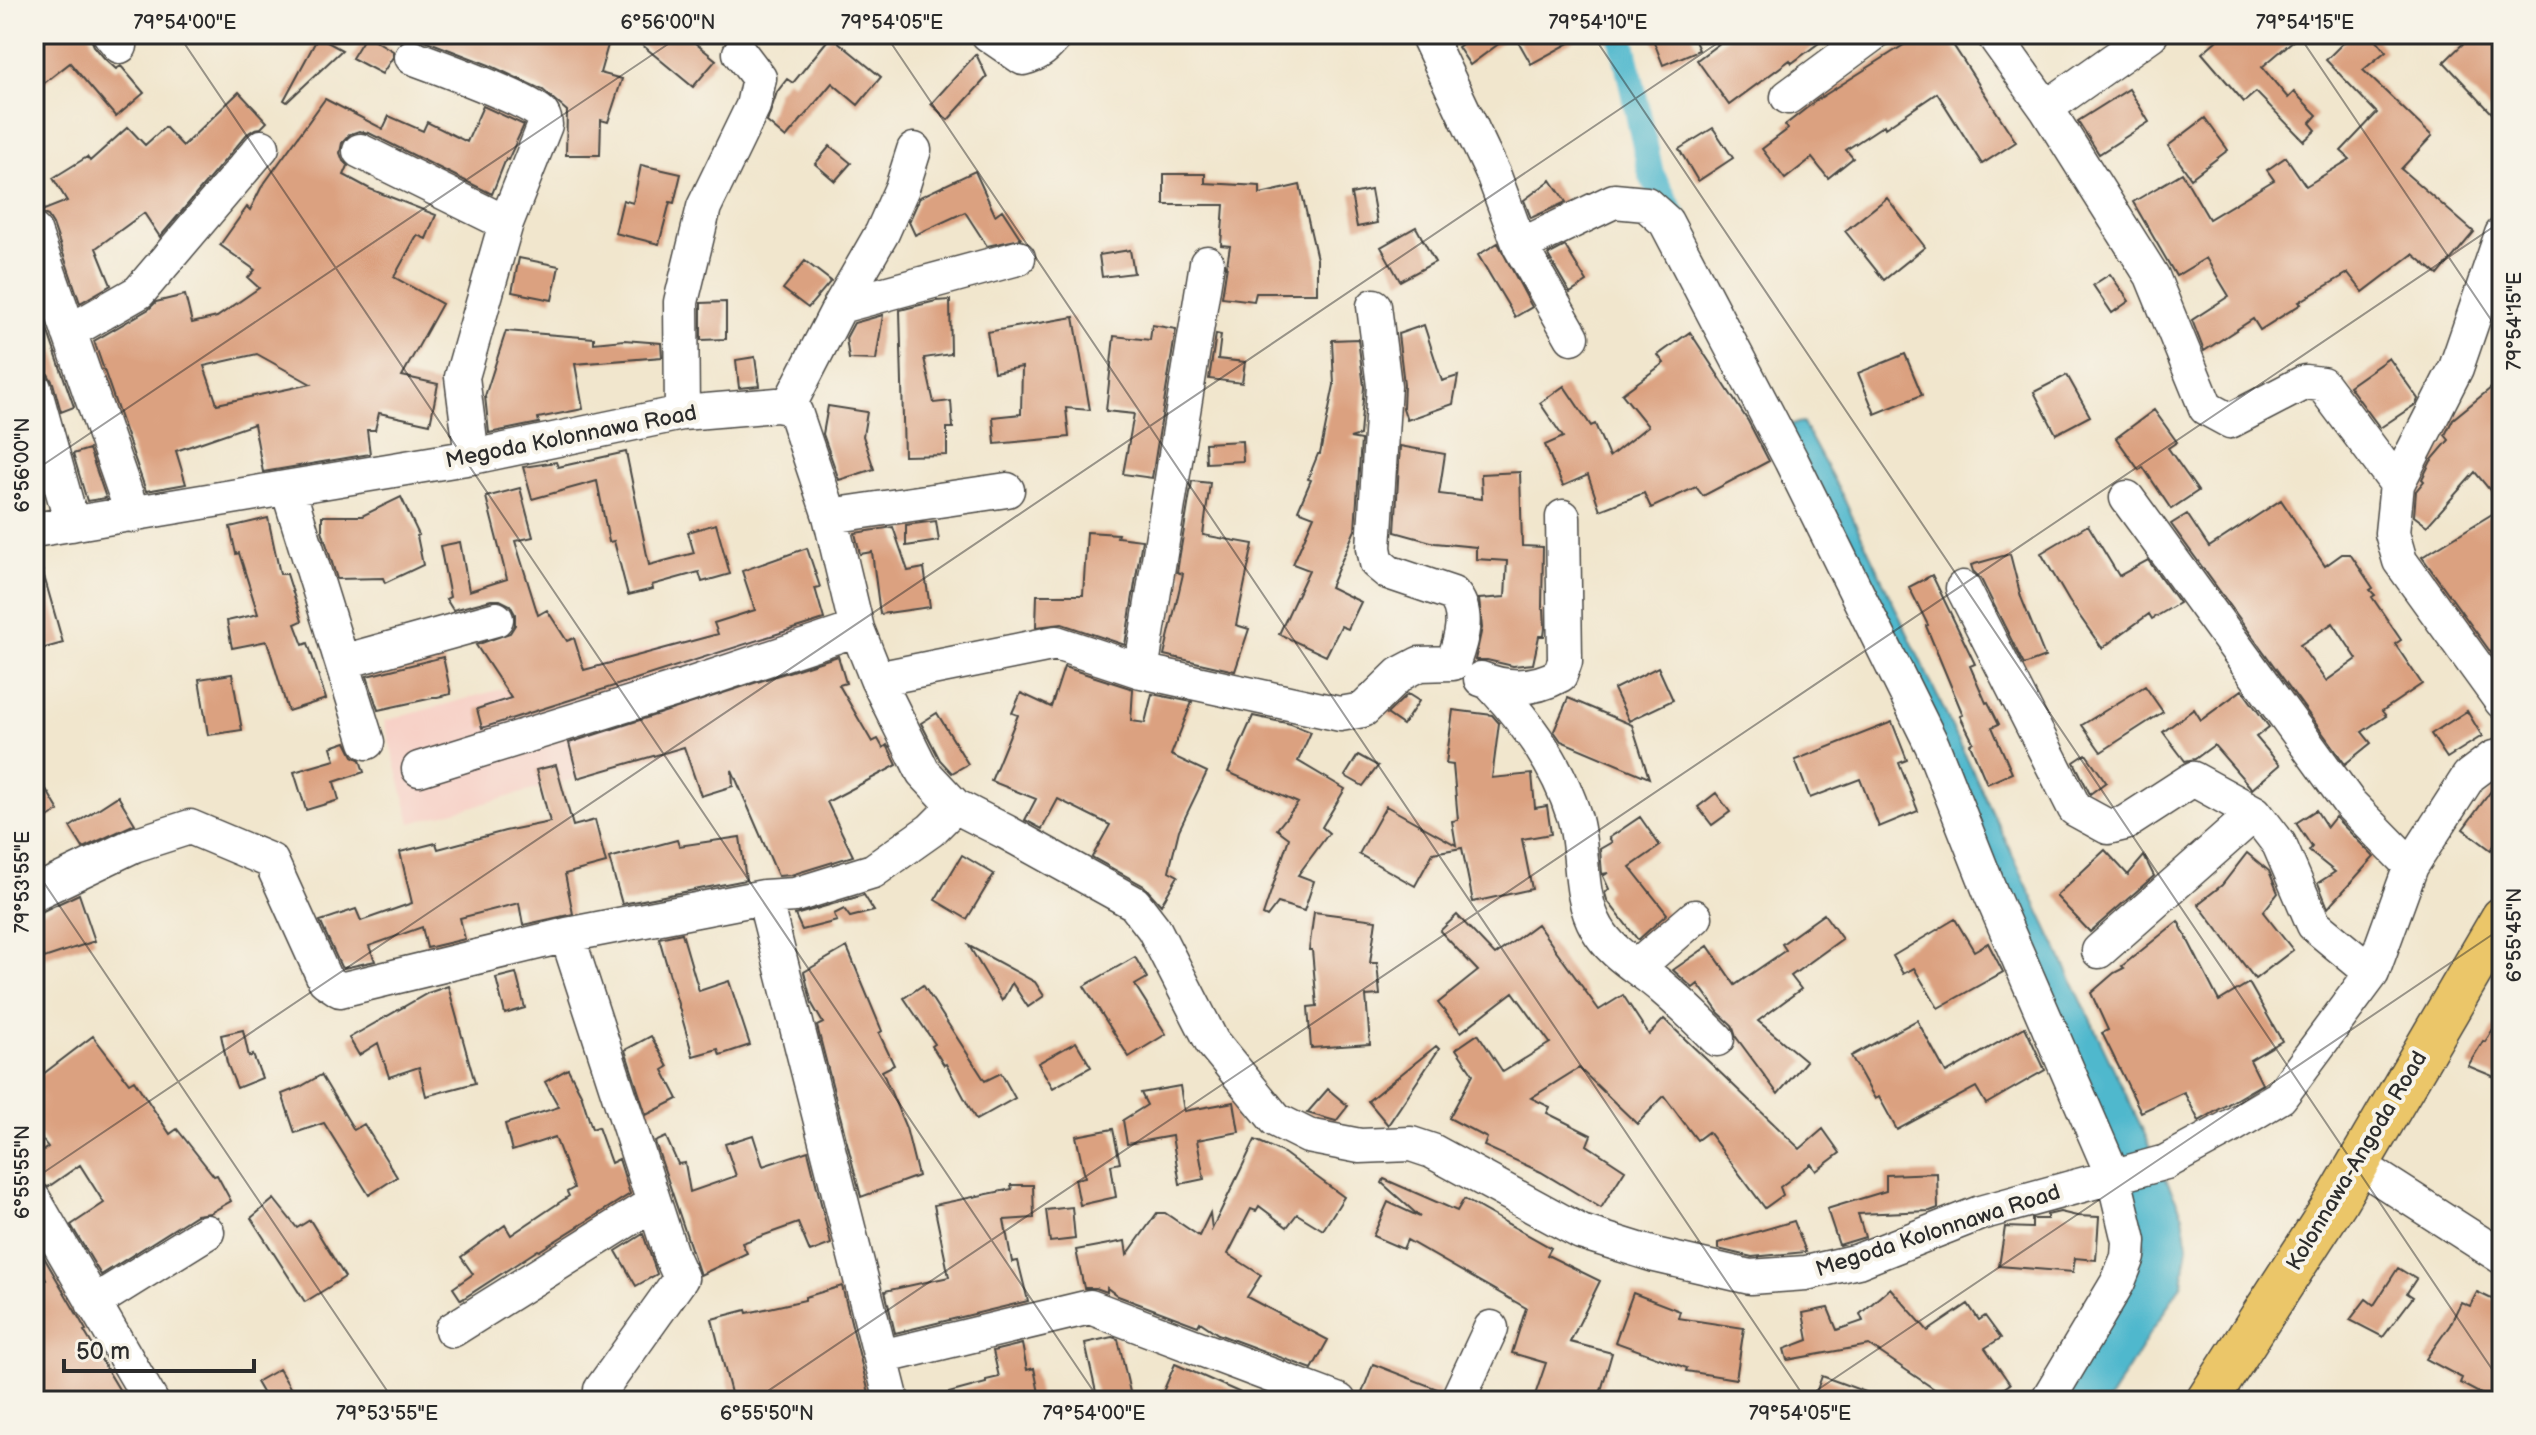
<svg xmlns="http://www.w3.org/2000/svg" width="2536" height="1435" viewBox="0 0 2536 1435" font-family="'Balsamiq Sans',sans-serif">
<rect width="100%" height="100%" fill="#f7f3e8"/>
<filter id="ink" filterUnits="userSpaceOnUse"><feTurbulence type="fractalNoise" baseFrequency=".0125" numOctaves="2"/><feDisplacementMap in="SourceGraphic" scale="16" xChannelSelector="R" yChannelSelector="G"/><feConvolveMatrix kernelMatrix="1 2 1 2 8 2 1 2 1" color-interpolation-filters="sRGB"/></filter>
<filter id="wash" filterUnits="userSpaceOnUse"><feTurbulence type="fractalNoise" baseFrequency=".006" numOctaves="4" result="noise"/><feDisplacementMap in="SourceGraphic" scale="32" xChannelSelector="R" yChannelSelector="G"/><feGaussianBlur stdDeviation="1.8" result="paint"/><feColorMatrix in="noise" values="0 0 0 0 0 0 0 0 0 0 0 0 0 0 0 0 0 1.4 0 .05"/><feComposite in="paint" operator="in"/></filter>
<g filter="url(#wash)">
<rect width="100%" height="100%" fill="#f1e6cd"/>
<path fill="#f7d1c7" d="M818 603 845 706 411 823 384 721Z"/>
<path fill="#50b8cd" stroke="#3e727c" stroke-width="2" d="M1802 422 1842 495 2183 1215 2188 1246 2182 1283 2108 1401H2057L2144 1245 1787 425Z"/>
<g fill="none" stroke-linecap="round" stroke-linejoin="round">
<path stroke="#50b8cd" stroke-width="26" d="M1621 34 1651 174 1679 226"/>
</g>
<g id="blocks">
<path fill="#dba180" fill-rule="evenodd" d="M54 34H89L94 46 105 59 116 69 121 66 144 93 116 117 70 63 34 91V50Z
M385 34H595L610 38 600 73 622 79 608 122 601 120 600 155H566L567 111 543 90 489 65 419 38 409 37 400 41Z
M629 34H684L716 60 693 87Z
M1476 34H1512L1470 65 1458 47Z
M1514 34H1586L1531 64Z
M1651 34H1692L1699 50 1663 65Z
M1732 34H1831L1792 63 1790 60 1729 105 1697 60Z
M1921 34H1946L2016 142 1982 164 1937 93 1885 128 1884 125 1846 150 1853 158 1828 178 1812 158 1785 179 1762 149 1788 129 1785 125 1817 100Z
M2224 34H2301L2262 67 2288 98 2294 92 2317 115 2310 123 2316 130 2304 141 2256 92 2244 102 2202 53Z
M2352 34H2372L2386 51 2363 70 2432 136 2401 169 2474 232 2438 275 2413 254 2363 292 2348 273 2299 302 2301 304 2260 330 2253 319 2204 351 2192 320 2229 296 2206 258 2176 276 2133 202 2182 173 2209 219 2274 180 2267 170 2286 157 2306 186 2350 159 2341 151 2377 113 2326 60Z
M2473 34H2502V124L2444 62Z
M366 35 393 51V57L382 74 352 58Z
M831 36 881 77 858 105 832 83 786 138 767 122 777 92 787 79 793 83Z
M318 37 342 50 287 102 284 100Z
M976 54 987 77 948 120 931 104Z
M2129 89 2149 122 2099 154 2078 121Z
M239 92 267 122 261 128 255 129 247 134 160 237 144 213 96 248 111 285 80 303 53 224 48 216 39 212 67 201 53 178 87 157 90 161 128 127 145 145 165 127 183 146Z
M325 99 383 129 389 116 423 131 427 122 467 142 483 106 524 125 508 160 506 159 492 194 369 133 359 131 350 134 342 143 340 153 343 161 348 166 344 175 370 189 436 215 426 239 417 235 394 277 442 304 402 376 438 384 430 424 379 413 375 430H367L370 454 263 472 254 424 176 451 186 484 146 491 94 341 149 309 156 302 185 295 192 323 217 317 259 288 248 278 255 270 220 245 247 207 250 210 261 188ZM257 354 311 384 217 404 204 366Z
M2205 118 2228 150 2191 178 2168 146Z
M1713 128 1733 158 1698 181 1679 149Z
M830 146 851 163 835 181 815 164Z
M641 165 681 174 674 203 670 202 659 244 615 233 623 200 633 203Z
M975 171 995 215 1002 210 1021 239 987 246 965 212 915 235 909 222 920 197Z
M1164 174H1205V183L1260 186V194L1300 185 1317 259V293H1256L1254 301 1222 297 1230 246 1221 245 1224 205H1164Z
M1551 180 1566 202 1531 218 1524 200Z
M1371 190 1377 223 1357 227 1351 194Z
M1887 198 1925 247 1884 280 1845 231Z
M1416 227 1435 262 1400 281 1381 247Z
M1498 243 1532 307 1515 317 1478 255Z
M1565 246 1587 282 1570 293 1548 255Z
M1130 250 1134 273 1102 277 1099 255Z
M519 258 559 266 552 300 512 292Z
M805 261 831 281 808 308 783 289Z
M2110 274 2129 301 2112 313 2093 285Z
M34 292 74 407 61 412 53 383 48 374 34 368Z
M950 300 951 354 924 358 934 403 951 401 953 428H947V455L904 456 900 310 936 301Z
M726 302V339L701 340V303Z
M883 315 876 360 849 359 846 338 854 323Z
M1074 317 1090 410 1066 408 1069 437 995 444 993 417 1021 414 1022 367 994 372 987 332Z
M1152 325 1176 329 1152 478 1123 474 1134 414 1106 411 1114 336 1150 340Z
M1424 325 1442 381 1458 376 1453 404 1407 420 1403 408 1404 384 1398 334Z
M506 331 594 338V343L624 340 661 343 662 357 575 364 583 409 538 418 539 423 489 433 485 396Z
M1690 332 1748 421 1769 461 1703 496 1696 487 1651 508 1644 493 1600 510 1588 475 1563 486 1545 445 1563 437 1540 403 1564 386 1591 426 1595 424 1609 457 1648 426 1622 394 1664 363 1658 355Z
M1216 334 1221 335 1218 359 1245 362 1242 383 1209 379Z
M1358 339 1364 387 1360 435 1350 438 1361 440 1355 530 1330 587 1361 602 1348 629 1341 626 1326 656 1279 634 1309 570 1293 564 1314 516 1298 510 1311 480 1308 479 1318 454H1320L1334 385 1332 340Z
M1905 354 1922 395 1875 414 1858 373Z
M755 357 759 386 739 388 736 360Z
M2389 358 2418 399 2416 404 2380 428 2349 386Z
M2067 375 2090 416 2056 434 2034 392Z
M2502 379V505L2475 472 2427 526 2414 516 2416 491 2424 481 2422 479 2431 461 2449 440 2445 435 2453 419Z
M828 406 867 412 863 436 874 469 839 480 823 434Z
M2154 410 2177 442 2168 448 2198 491 2171 509 2143 467 2139 470 2116 438Z
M1242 441 1243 461 1206 463 1205 443Z
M1400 446 1445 454 1439 494 1482 499 1481 474 1520 472 1522 546 1543 547 1542 609H1544L1545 628 1544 636H1539L1533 664 1513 666 1487 660H1475L1482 628 1479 599 1505 597 1507 561 1476 559V547L1435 543 1395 532Z
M89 449 106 498 87 501 73 454Z
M626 452 649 565 694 553 688 532 716 524 730 574 702 582 699 572 652 585 653 589 628 595 614 541 609 542 597 481 532 499 523 467 556 462 558 467Z
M1192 481 1210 483 1203 535 1253 544 1236 625 1249 629 1235 671 1164 655 1183 574 1177 572Z
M520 488 533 537 515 541 538 615 547 610 567 641 574 638 584 670 718 634 714 623 755 610 742 571 807 548 820 587 815 588 824 619 482 728 477 709 511 698 476 645 510 633 515 625V614L510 605 500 600H491L453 610 446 599 450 597 440 546 460 542 469 591 507 579 486 497Z
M401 497 419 535 417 536 423 565 385 583 383 578 337 579 322 530V516H362Z
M2281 500 2325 566 2342 554H2350L2373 588 2370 590 2375 595 2372 597 2401 640 2395 644 2422 684 2382 711 2386 716 2362 732 2371 743 2345 764 2171 524 2187 514 2209 547ZM2333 623 2357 659 2326 681 2300 645Z
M2502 508V668L2422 557Z
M268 518 280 574H287L302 621 295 624 303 645 308 643 326 699 288 711 267 641 232 648 227 621 258 614 239 553 236 554 230 527Z
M936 521 939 541 906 546V525Z
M2088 525 2119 576 2148 560 2179 603 2152 619 2149 614 2102 648 2069 601 2041 553Z
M893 527 908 571 924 568 930 607 880 614 872 552 860 554 855 533Z
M1087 532 1118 534 1117 537 1142 540 1125 645 1062 624 1036 627 1037 595H1083Z
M2010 554 2021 597 2045 657 2024 665 1981 579 1973 571 1971 565Z
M34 562H40L63 643 34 651Z
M1932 575 1975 664 1970 666 1986 703 1988 702 1999 724 1992 727 2012 773 1987 784 1970 744 1973 742 1960 716 1963 715 1926 626 1928 625 1909 587Z
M838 656 846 683 839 685 872 742 878 739 883 748 887 745 897 765 827 802 853 856 791 875 778 876 732 770 733 786 701 796 684 747 578 778 569 743Z
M443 657 451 694 378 710 367 676Z
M1064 667 1133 689 1131 721 1145 723 1152 694 1192 702 1171 755 1207 772 1179 830 1169 871 1178 876 1161 905 1144 886 1092 857 1110 825 1058 799 1042 829 1025 820 1036 799 991 781 1018 715 1012 713 1021 693 1051 707Z
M1658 667 1673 700 1629 721 1614 689Z
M232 674 242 730 208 735 199 679Z
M2145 686 2163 712 2101 752 2082 725Z
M2242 690 2269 727 2256 737 2280 765 2252 789 2214 745 2195 759 2185 761 2163 732 2194 709 2201 720Z
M1408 694 1419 701 1403 725 1387 714Z
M1568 698 1632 725 1649 778 1561 741 1554 731Z
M1453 710 1492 715 1499 723 1492 778 1532 774 1535 808 1547 806 1551 834 1522 839 1532 889 1473 902 1462 848 1433 853 1415 886 1359 854 1386 806 1456 845 1452 821 1458 820 1453 765 1446 764Z
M2467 711 2482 736 2447 758 2431 734Z
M937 713 968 764 952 773 940 760 921 723Z
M1253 716 1291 724 1311 732 1298 761 1345 789 1322 827 1329 833 1298 875 1314 881 1304 911 1278 903 1267 917 1263 915 1289 838 1277 829 1298 803 1228 772Z
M1892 722 1907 760 1899 763 1918 811 1879 827 1860 779 1810 798 1795 760Z
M346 742 353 756 360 760 364 772 334 782 339 800 306 810 294 772 335 760 331 747Z
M2086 754 2106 782 2090 794 2074 762Z
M1358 755 1378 766 1363 786 1345 776Z
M556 765 573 826 595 820 606 863 565 874 573 914 523 925 519 903 460 918 465 939 427 948 422 927 369 946 375 961 344 968 341 967 320 921 356 909 361 921 412 903 400 852 436 843 438 849 505 831 550 822 536 770Z
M34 769 59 811 34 826Z
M2502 776V834L2491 850 2463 829Z
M1716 793 1730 812 1712 825 1698 807Z
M118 796 135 824 83 848 70 827Z
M2316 810 2327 827 2335 817 2374 857 2328 908 2318 883 2335 872 2309 851 2312 847 2296 823Z
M1640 817 1660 846 1630 867 1667 914 1638 940 1607 900 1605 893 1609 889 1603 876 1608 873 1602 874 1600 849 1612 842 1609 838Z
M740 837 746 880 622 904 609 858 677 840 679 846Z
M2105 850 2128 875 2144 856 2154 876 2090 932 2056 896Z
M2247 853 2269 871 2278 893 2263 912 2293 950 2255 979 2198 904 2222 885Z
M962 855 994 874 967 919 935 900Z
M79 894 95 941 44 958 34 930V913L43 911Z
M864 895 874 911 850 917 844 909 834 914 837 921 802 930 795 915Z
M1314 912 1376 920 1370 963H1377L1380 995 1366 996 1370 1044 1311 1048 1308 1007 1317 1006 1312 950H1309Z
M1824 914 1842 939 1791 976 1801 989 1758 1021 1806 1061 1778 1094 1736 1037 1732 1025 1719 1013 1698 984 1693 988 1673 970 1708 946 1735 985 1786 950 1782 944Z
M1457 915 1495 955 1537 924 1599 1010 1623 995 1649 1035 1664 1019 1800 1149 1823 1129 1840 1153 1816 1171 1811 1164 1796 1175 1780 1187 1783 1195 1765 1208 1708 1132 1697 1140 1664 1096 1637 1124 1579 1068 1531 1098 1550 1107 1547 1113 1591 1135 1587 1145 1625 1170 1601 1208 1541 1172 1484 1146 1487 1138 1449 1118 1473 1074 1456 1049 1478 1034 1503 1072 1550 1043 1513 992 1461 1032 1438 1003 1478 971 1440 931Z
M1955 919 1974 951 1988 943 2003 972 1938 1008 1914 968 1903 974 1893 956Z
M2178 921 2219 1001 2249 983 2282 1041 2250 1060 2262 1084 2199 1121 2184 1092 2141 1112 2102 1033 2108 1030 2091 993 2114 973 2124 968 2122 966Z
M682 933 699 991 729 981 750 1045 720 1055 718 1049 693 1056 659 938Z
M969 946 1035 982 1044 996 1028 1007 1012 983 1002 1001Z
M847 947 882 1031 879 1033 894 1065 882 1071 906 1128 918 1176 861 1197 817 1026 823 1023 812 1004 804 972Z
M1135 957 1147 978 1135 985 1166 1034 1129 1057 1084 986Z
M516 973 525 1008 505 1014 496 978Z
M923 985 985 1081 1001 1073 1015 1098 976 1120 946 1064 944 1065 932 1046 935 1044 904 998Z
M448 986 475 1083 426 1096 419 1067 389 1077 378 1043 359 1055 349 1038 428 993Z
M2502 1015V1080L2468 1066 2483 1041 2485 1042Z
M1917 1020 1946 1073 2025 1027 2045 1070 1986 1104 1976 1087 1897 1130 1879 1097 1875 1099 1851 1056Z
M243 1030 249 1057 253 1055 262 1078 237 1088 227 1063 221 1035Z
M93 1036 129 1083 134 1080 170 1134 177 1129 214 1176 217 1175 231 1201 210 1213 196 1215 101 1275 71 1225 104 1203 80 1165 48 1187 34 1179V1157L48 1147 34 1129V1081Z
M651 1036 668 1067 663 1070 678 1099 646 1115 625 1050Z
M1076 1042 1091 1067 1053 1088 1038 1063Z
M1436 1046 1439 1049 1388 1125 1368 1101Z
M568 1069 581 1094 592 1129 598 1127 611 1163 619 1159 630 1194 539 1251 538 1250 461 1300 453 1288 473 1274 461 1257 505 1225 511 1235 569 1196 567 1192 574 1188 555 1137 512 1151 505 1124 559 1107 545 1082Z
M321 1075 354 1130 364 1124 397 1177 369 1195 324 1123 295 1133 282 1094 300 1087Z
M1180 1086 1184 1111 1234 1102 1239 1132 1197 1140 1204 1179 1180 1184 1172 1136 1127 1144 1123 1120 1147 1105 1141 1093Z
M1328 1089 1348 1106 1336 1121 1307 1113Z
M1113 1129 1120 1163 1111 1165 1116 1197 1080 1205 1075 1179 1085 1177 1076 1136Z
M753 1135 763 1166 808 1151 831 1244 810 1252 798 1223 742 1243 747 1253 700 1275 655 1142 666 1137 678 1164 685 1163 690 1192 736 1176 725 1144Z
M1255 1140 1284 1153 1344 1197 1323 1230 1297 1214 1287 1227 1259 1206 1256 1211 1251 1209 1228 1254 1261 1275 1247 1297 1328 1340 1312 1369 1218 1334 1200 1322 1198 1326 1118 1296 1107 1288V1292L1096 1288H1084L1076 1250 1125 1241 1127 1255 1157 1213H1165L1199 1236 1210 1213 1212 1229Z
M1937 1173 1938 1208 1930 1211 1858 1214 1865 1237 1839 1245 1827 1209 1886 1191V1175Z
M1384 1179 1457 1211 1464 1199 1551 1248 1547 1255 1600 1281 1570 1342 1612 1353 1598 1401H1533L1546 1363 1512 1353 1526 1308 1407 1240 1403 1249 1373 1236 1388 1202 1420 1217 1382 1183Z
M1011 1185H1033L1034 1218 1004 1220 1012 1262 1018 1261 1028 1301 895 1333 885 1291 949 1277 934 1205 1012 1189Z
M274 1199 297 1228 310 1220 345 1277 305 1302 251 1218Z
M1072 1207 1075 1239 1050 1242 1046 1210Z
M2060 1212 2077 1216 2099 1217 2096 1260 2075 1258 2073 1272 1999 1266 2005 1227 2032 1228V1219H2047V1215Z
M1794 1221 1806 1252 1752 1257 1718 1249V1243Z
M643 1234 657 1274 636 1286 616 1251Z
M38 1247 86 1330 84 1331 126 1401H34V1287L46 1280 34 1261V1249Z
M2398 1268 2416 1279 2407 1293 2413 1297 2383 1337 2350 1320 2366 1299 2374 1305Z
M842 1286 871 1401H733L712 1319 746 1310 747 1313 805 1300V1297Z
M1890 1288 1928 1331 1968 1304 1979 1320 1985 1316 2001 1338 1985 1348 2010 1384 1986 1401H1952L1869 1345 1787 1360 1784 1349 1808 1340 1803 1313 1828 1308 1837 1330 1863 1321 1860 1314Z
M2477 1292 2502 1304V1387L2494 1401 2460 1383 2462 1378 2426 1359 2450 1325 2461 1302 2470 1306Z
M1633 1293 1680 1311 1678 1318 1744 1328 1736 1379 1686 1371 1687 1368 1615 1342Z
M1112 1337 1118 1339 1132 1401H1098L1085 1343Z
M1022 1344 1027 1370 1034 1368 1040 1398 1028 1401H946L945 1394 986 1383V1380L999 1377 993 1351Z
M1175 1364 1259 1401H1159Z
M1373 1364 1440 1390 1437 1401H1359Z
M279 1369 298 1401H267L256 1382Z
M1822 1376 1885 1399 1884 1401H1813Z"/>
</g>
</g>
<g filter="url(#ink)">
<use href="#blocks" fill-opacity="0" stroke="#494743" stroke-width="2"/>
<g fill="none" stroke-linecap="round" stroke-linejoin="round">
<g stroke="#494743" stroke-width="37">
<path id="minor" d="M110 34 120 46
M988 34 1023 58C1040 54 1046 47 1057 34
M1427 34 1494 176 1520 246 1572 337
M1993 34 2046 108 2152 276 2206 408 2230 421 2305 382 2322 384 2397 484
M1788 97 1873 34
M2046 108 2151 34
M360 151 506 223 545 125C544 119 545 118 541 113 531 101 434 65 412 57
M34 231 133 515
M2502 234 2456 368 2397 484 2392 533 2400 561 2502 702
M1520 246 1614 201 1646 204 1666 222 1791 460 1932 745 1991 894 2114 1178 2129 1241 2128 1257 2118 1282 2047 1401
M840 306 1018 258
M69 332 139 292 262 147
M34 388 72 524
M788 407 840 306 882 233 902 188 914 150
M682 413 681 302 704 207 753 106 759 78 740 53
M472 457 462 377 506 223
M288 489 367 742
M2127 498 2350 804 2411 866
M830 516 1007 490
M34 530 472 457 682 413 777 405 788 407 795 412 830 516 857 629 877 679 923 772 955 806 1006 832 1134 903 1154 929 1212 1042 1276 1120 1308 1136 1360 1146 1411 1144 1432 1151 1581 1232 1655 1255 1750 1277 1806 1273 1858 1261 1980 1213 2166 1162 2230 1127 2280 1097 2372 973 2411 866 2469 776 2493 758 2502 756
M1963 588 2075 809 2108 827 2125 823 2193 779 2255 813 2279 844 2314 925 2372 973
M342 662 496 619
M1141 671 1207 263
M877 679 1056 643 1141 671 1340 714 1363 710 1400 674 1419 664 1453 663C1461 640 1470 613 1453 594L1388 572 1377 563 1374 548 1384 386 1374 306
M1481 679C1508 690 1535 689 1560 675L1565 661 1563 517
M1490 683C1526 721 1558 764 1574 816 1585 852 1577 894 1597 928 1612 955 1642 969 1664 989 1683 1005 1700 1022 1717 1039
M419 769 686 686 857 629
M34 893 134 845 190 827 271 861 325 980 340 990 567 935 764 897 795 895 873 871 931 830 955 806
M764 897 892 1401
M567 935 672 1258 681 1278 601 1390 603 1401
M2099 951 2255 813
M1637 967 1695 917
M2357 1164 2502 1257
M34 1200 151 1401
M93 1303 207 1232
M452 1330 654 1203
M881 1357 1090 1307 1339 1401
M1457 1401 1491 1328"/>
</g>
<g stroke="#494743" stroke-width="45">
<path id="major" d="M2207 1401 2337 1200 2502 918"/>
</g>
<use href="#minor" stroke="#fff" stroke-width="34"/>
<use href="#major" stroke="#ebc669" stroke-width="42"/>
</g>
</g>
<path fill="none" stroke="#2b2b2b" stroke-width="2" stroke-opacity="0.45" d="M178 34 1100 1401M885 34 1807 1401M1592 34 2502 1384M2298 34 2502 336M34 471 683 34M34 868 394 1401M34 1179 1731 34M753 1401 2502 221M1801 1401 2502 928"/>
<g text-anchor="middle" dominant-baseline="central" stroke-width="8" stroke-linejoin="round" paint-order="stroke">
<g font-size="22" fill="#2b2b2b" stroke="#f7f3e8">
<text transform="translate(571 437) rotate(-11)">Megoda Kolonnawa Road</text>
<text transform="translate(2357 1161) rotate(-59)">Kolonnawa-Angoda Road</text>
<text transform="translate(1938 1231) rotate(-18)">Megoda Kolonnawa Road</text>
</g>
</g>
<rect width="2536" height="1435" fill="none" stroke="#f7f3e8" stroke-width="88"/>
<path d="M64 1359v12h190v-12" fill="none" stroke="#2b2b2b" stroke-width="4"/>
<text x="76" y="1359" font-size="24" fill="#2b2b2b" stroke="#f7f3e8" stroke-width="6" paint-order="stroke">50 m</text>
<rect x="44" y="44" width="2448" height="1347" fill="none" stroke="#2b2b2b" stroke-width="3"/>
<g font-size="20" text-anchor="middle" fill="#2b2b2b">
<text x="185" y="29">79°54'00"E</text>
<text x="668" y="29">6°56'00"N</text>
<text x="892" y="29">79°54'05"E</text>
<text x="1598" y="29">79°54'10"E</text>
<text x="2305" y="29">79°54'15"E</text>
<text transform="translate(2514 321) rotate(-90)" y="7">79°54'15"E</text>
<text transform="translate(22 465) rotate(-90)" y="7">6°56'00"N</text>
<text transform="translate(22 882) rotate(-90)" y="7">79°53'55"E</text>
<text transform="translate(2514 935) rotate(-90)" y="7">6°55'45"N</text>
<text transform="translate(22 1172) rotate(-90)" y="7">6°55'55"N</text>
<text x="387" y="1420">79°53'55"E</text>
<text x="767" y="1420">6°55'50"N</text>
<text x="1094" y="1420">79°54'00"E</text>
<text x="1800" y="1420">79°54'05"E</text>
</g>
</svg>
